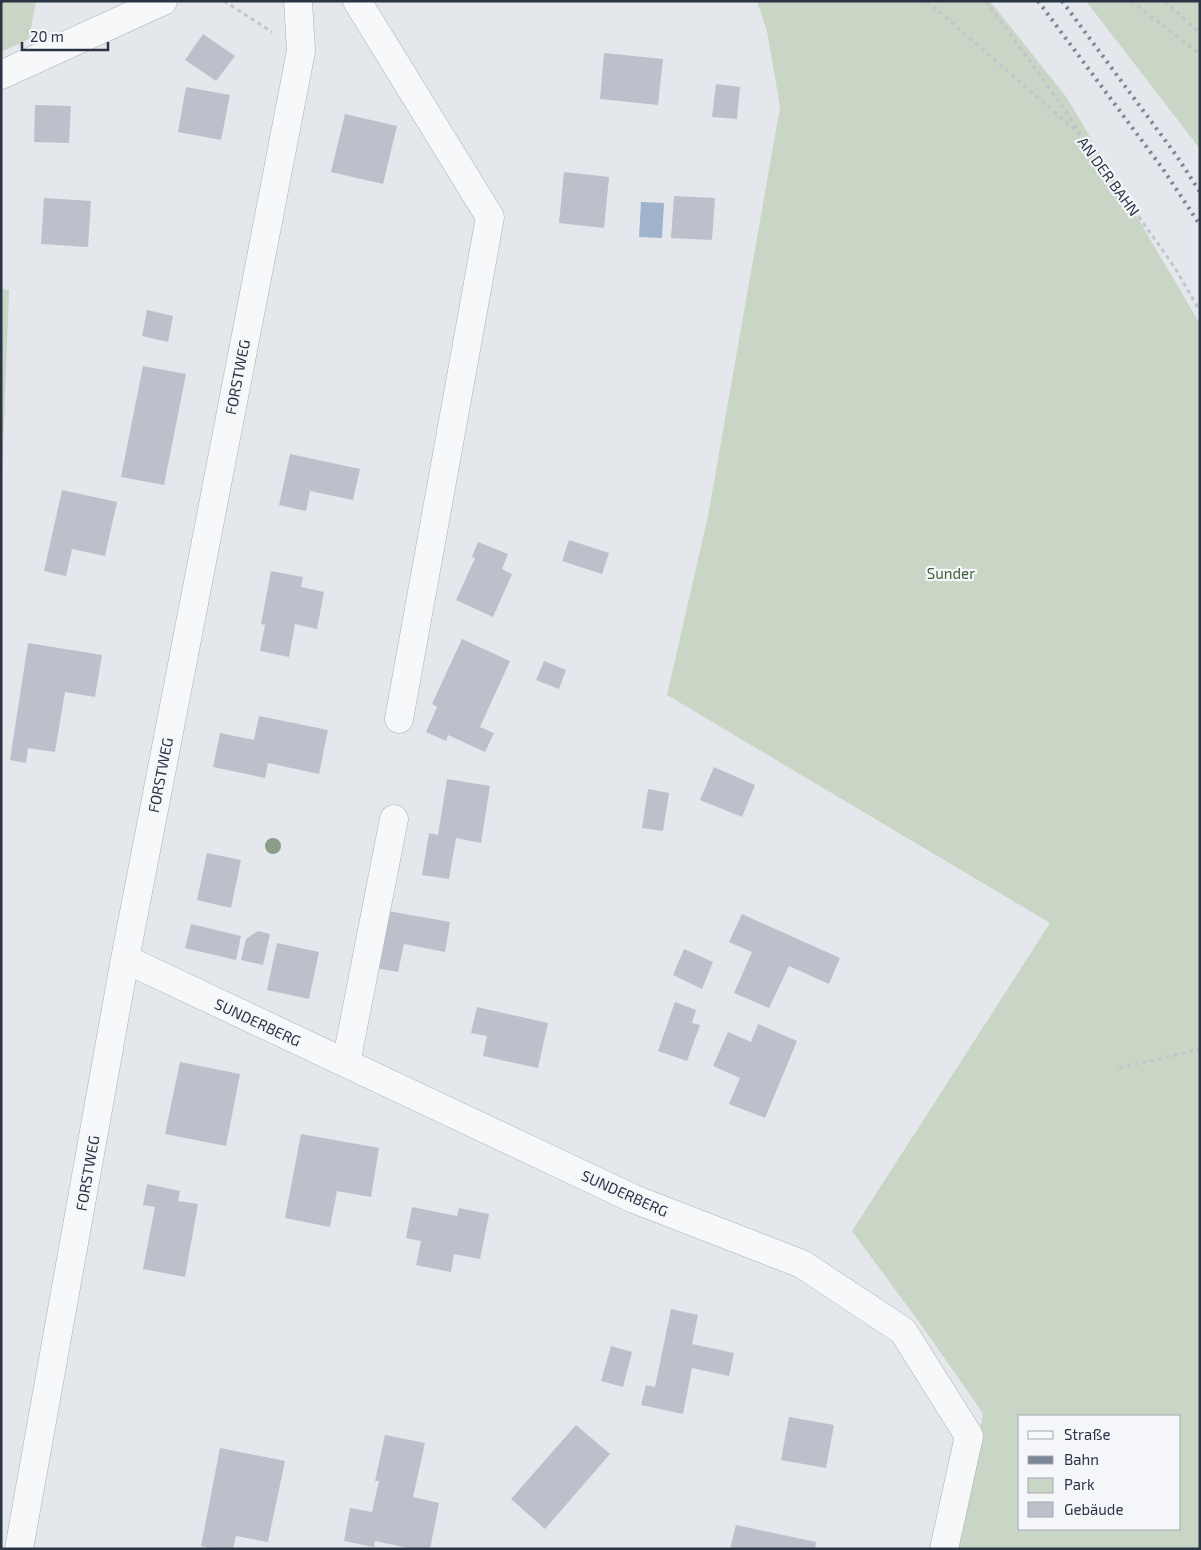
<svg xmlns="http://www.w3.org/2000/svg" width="1201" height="1550" viewBox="0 0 1201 1550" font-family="'Exo 2',sans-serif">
<rect width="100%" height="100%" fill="#e4e7ec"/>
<path fill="#c9d6c5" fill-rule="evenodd" d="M1 1H36L29 39 1 52Z
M757 1H990L1067 98 1200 324V1549H958L983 1413 919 1322 852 1231 1050 923 667 695 708 516 780 107 767 31ZM1020 1416H1180V1529H1020Z
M1086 1H1200V149Z
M1 289 9 290 1 503Z"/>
<path fill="#9fb4cc" d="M641 202 664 203 662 238 639 237Z"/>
<path fill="#bbc0ca" d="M203 34 235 56 216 81 185 60Z
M604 53 663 59 658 105 600 99Z
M716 84 740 87 737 119 712 117Z
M186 87 230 95 221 140 178 132Z
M35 105 71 106 69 143 34 142Z
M345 114 397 126 383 184 331 172Z
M564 172 609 177 604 228 559 223Z
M674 196 715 198 712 240 671 238Z
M44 198 91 201 88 247 41 244Z
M147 310 173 316 168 342 142 336Z
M143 366 186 374 164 485 121 477Z
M290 454 360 469 353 500 310 491 306 511 279 505Z
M62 490 117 502 105 556 72 549 66 576 44 571Z
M569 540 609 553 602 574 562 561Z
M478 542 508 554 502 569 512 574 493 617 456 600 475 558 472 557Z
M271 571 303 577 301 587 324 592 317 629 295 624 289 657 260 651 265 625 261 624Z
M462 639 510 661 480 727 494 733 485 752 448 735 446 741 426 732 437 707 432 704Z
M28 643 102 655 95 697 65 692 55 752 28 748 26 763 10 760Z
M544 661 566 670 559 689 536 680Z
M259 716 328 730 319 774 268 763 265 778 213 767 220 733 254 740Z
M714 767 755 785 742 817 700 800Z
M447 779 490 786 481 843 456 838 449 879 422 875 429 833 438 835Z
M648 789 669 793 663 831 642 828Z
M207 853 241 860 231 908 197 900Z
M388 911 450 922 445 952 404 944 398 972 376 968Z
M742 914 840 958 829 984 789 966 769 1008 734 993 752 952 729 942Z
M191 924 241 936 236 960 185 948Z
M258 931 270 934 263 965 241 960 246 939Z
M277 943 319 952 309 999 267 990Z
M684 949 713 962 702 989 673 975Z
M675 1002 696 1010 692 1023 700 1025 687 1061 658 1051Z
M477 1007 548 1023 538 1068 483 1056 487 1036 471 1033Z
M758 1024 797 1041 765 1118 729 1104 740 1078 713 1066 728 1032 751 1042Z
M180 1062 240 1074 226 1146 165 1134Z
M301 1134 379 1148 371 1197 337 1191 330 1227 285 1218Z
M147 1184 180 1191 178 1201 198 1204 185 1277 143 1269 155 1207 143 1205Z
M412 1207 457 1216 459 1208 489 1214 480 1259 454 1254 451 1272 416 1265 421 1241 406 1238Z
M671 1309 698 1315 692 1344 734 1353 729 1376 692 1368 683 1414 641 1405 646 1385 655 1387Z
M611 1346 632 1352 623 1387 601 1381Z
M789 1417 834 1425 826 1468 781 1460Z
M576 1425 610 1454 545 1529 511 1499Z
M385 1435 425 1443 413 1497 439 1503 430 1549H413L375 1541 374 1547 344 1541 350 1508 372 1512 379 1481H375Z
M220 1448 285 1461 268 1542 236 1536 233 1549H217L201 1546Z
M736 1525 816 1542 815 1549H730Z"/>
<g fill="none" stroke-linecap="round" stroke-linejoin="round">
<g stroke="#a9aeb7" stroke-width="29">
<path id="minor" d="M357 1 490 217 399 719
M1 75 163 1
M125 959 634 1199 802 1264 903 1331 969 1436 944 1549
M346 1063 394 819
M19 1549 125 959 301 51 298 1"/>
</g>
<path stroke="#c2c5cb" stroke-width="3" stroke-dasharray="4 4" stroke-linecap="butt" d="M224 1 272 32
M927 1 1082 136 1175 268 1200 311
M986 1 1058 100 1080 133
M1131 1 1200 54
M1165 1 1200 33
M1119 1068 1200 1049"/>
<use href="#minor" stroke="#f7f8fa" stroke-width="28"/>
<path stroke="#7d8696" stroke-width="4" stroke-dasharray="2.5 5" stroke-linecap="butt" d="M1038 1 1163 169 1200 225
M1062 1 1176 155 1200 192"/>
</g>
<circle fill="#899d89" cx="273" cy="846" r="8"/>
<g text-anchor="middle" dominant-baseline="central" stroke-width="4.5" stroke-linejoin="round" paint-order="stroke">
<g font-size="15" fill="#2b3445" stroke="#f4f6f9">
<text transform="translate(1109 176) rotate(54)">AN DER BAHN</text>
<text transform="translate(237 377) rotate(-79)">FORSTWEG</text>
<text transform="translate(160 775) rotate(-79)">FORSTWEG</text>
<text transform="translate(258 1022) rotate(25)">SUNDERBERG</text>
<text transform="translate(87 1173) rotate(-80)">FORSTWEG</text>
<text transform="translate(625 1193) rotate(24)">SUNDERBERG</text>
</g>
<g font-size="15" fill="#3f6138" stroke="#f4f6f9">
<text x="951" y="573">Sunder</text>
</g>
</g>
<rect width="1201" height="1550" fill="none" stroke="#2b3445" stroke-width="5"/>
<rect x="1018" y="1415" width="162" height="115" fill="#f4f6f9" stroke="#a4a8b1"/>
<rect x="1028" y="1431" width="25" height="8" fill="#f7f8fa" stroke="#a4a8b1"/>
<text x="1064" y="1440" font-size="15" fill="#2b3445">Straße</text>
<rect x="1028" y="1456" width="25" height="8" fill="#7d8696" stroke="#a4a8b1"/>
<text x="1064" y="1465" font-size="15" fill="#2b3445">Bahn</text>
<rect x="1028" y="1478" width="25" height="15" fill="#c9d6c5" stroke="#a4a8b1"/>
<text x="1064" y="1490" font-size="15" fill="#2b3445">Park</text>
<rect x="1028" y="1502" width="25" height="15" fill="#bbc0ca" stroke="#a4a8b1"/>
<text x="1064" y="1515" font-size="15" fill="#2b3445">Gebäude</text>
<path d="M22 42v8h86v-8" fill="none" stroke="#2b3445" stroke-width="2.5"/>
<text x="30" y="42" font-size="15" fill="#2b3445" stroke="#f4f6f9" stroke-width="4" paint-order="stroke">20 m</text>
</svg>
